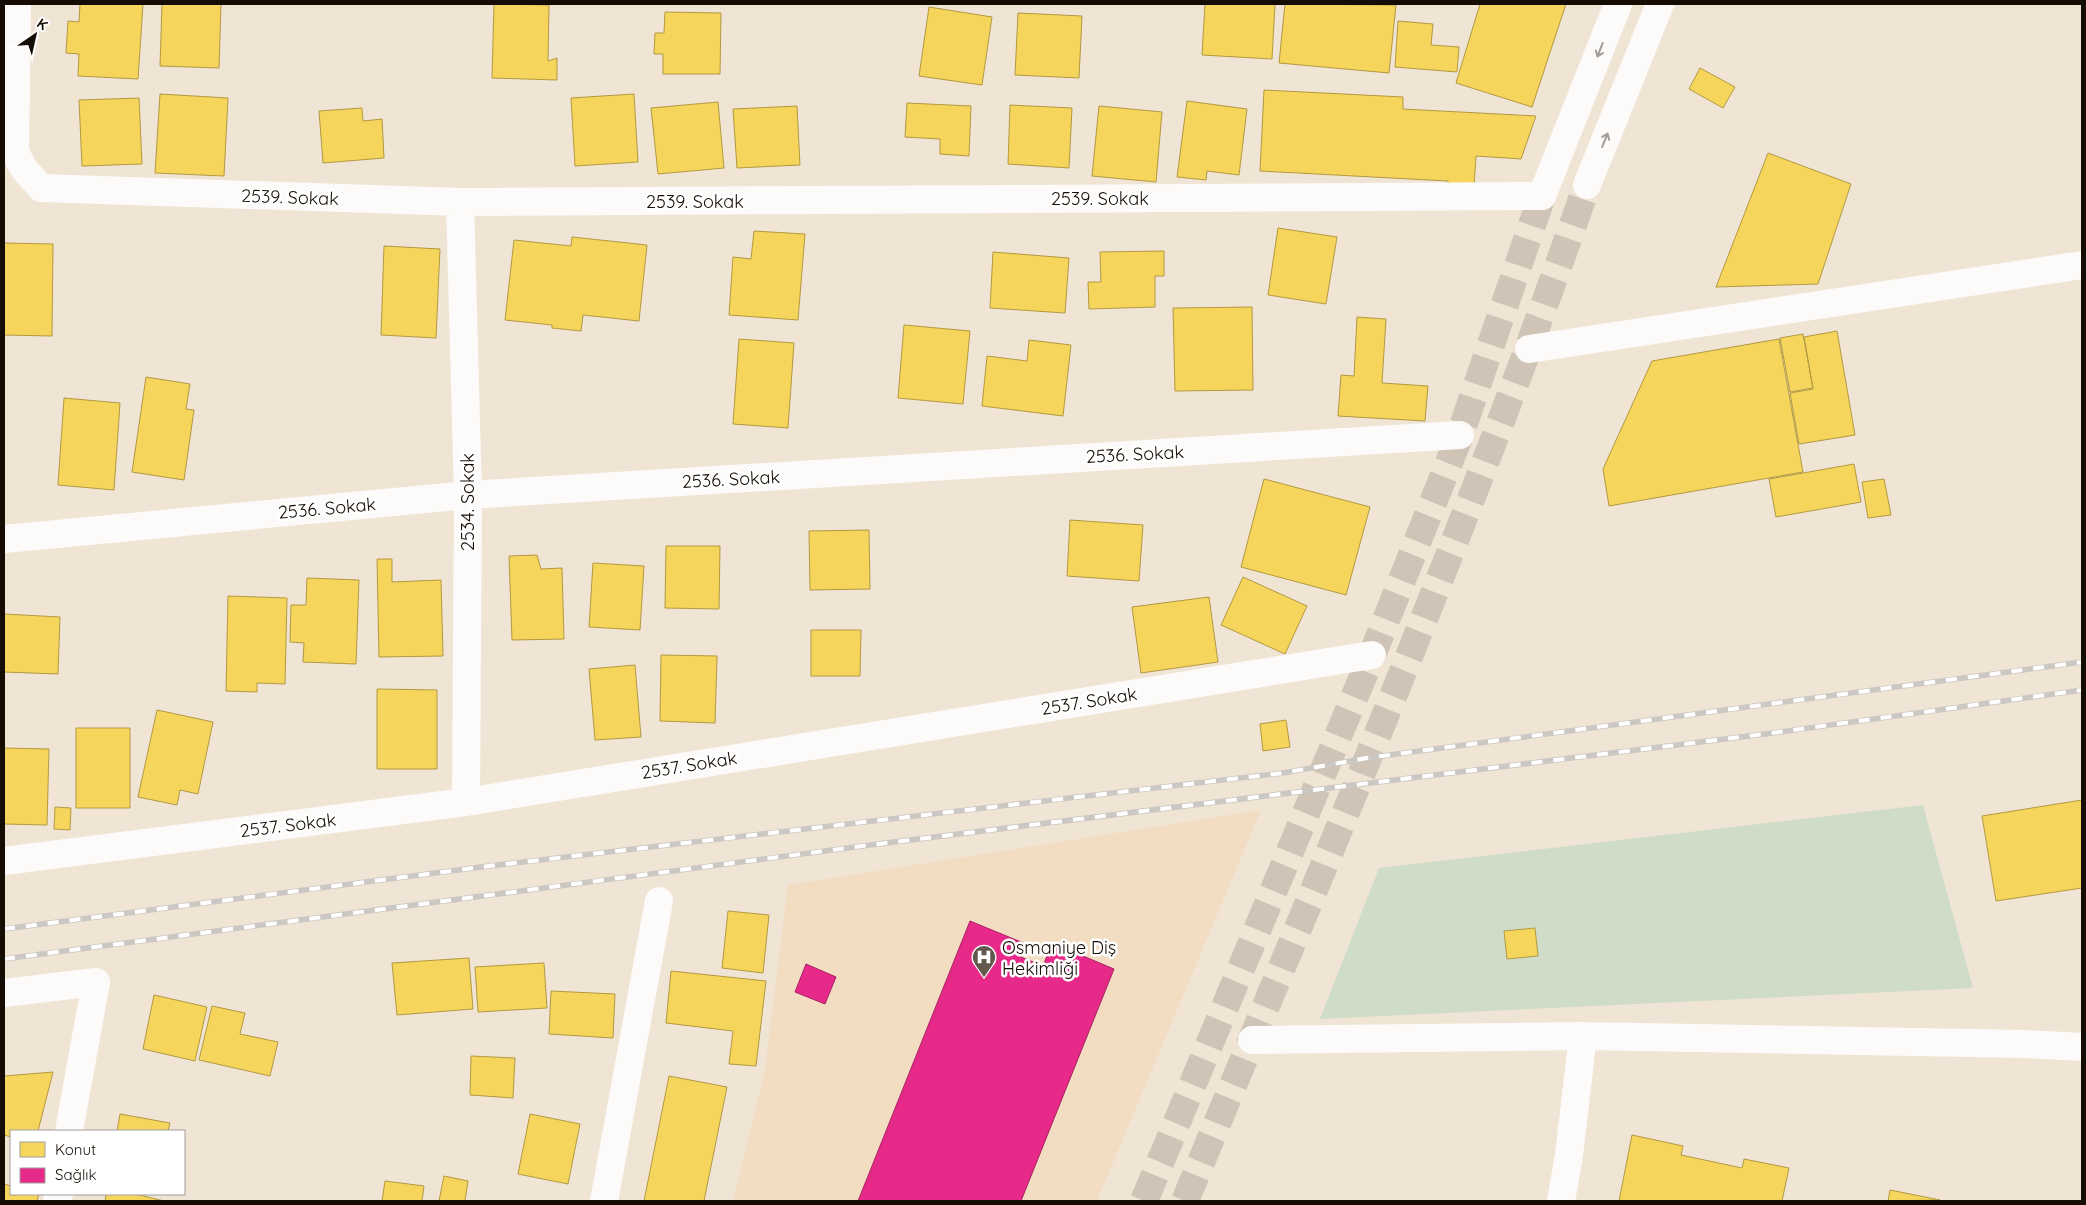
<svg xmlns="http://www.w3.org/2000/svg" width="2086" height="1205" viewBox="0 0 2086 1205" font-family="Quicksand,sans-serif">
<rect width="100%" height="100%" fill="#f0e4d4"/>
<path fill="#f3ddc2" d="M1261 810 1097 1201H733L765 1070 788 885Z"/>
<path fill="#cfdcc8" d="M1923 805 1973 988 1320 1019 1379 868Z"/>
<path fill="#f6d55c" stroke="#b29942" d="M80 4H143L138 79 78 76 79 54 66 53 68 21 79 22Z
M162 4H221L219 68 160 66Z
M494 4 549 5 548 61 557 58V80L492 78Z
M1205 4H1275L1272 59 1202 55Z
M1285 4 1396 5 1389 73 1279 63Z
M1480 4H1566L1532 107 1456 83Z
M929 7 992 17 982 85 919 76Z
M665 12 721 13 720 74H663V54H654L655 33H664Z
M1018 13 1082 16 1079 78 1015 75Z
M1398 21 1433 24 1431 45 1459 47 1457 72 1395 67Z
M1700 68 1735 87 1723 108 1689 89Z
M1264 90 1403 97V109L1536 116 1521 159 1476 156 1474 187 1448 186V181L1260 171Z
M160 94 228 98 224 176 155 173Z
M634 94 638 162 575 166 571 98Z
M139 98 142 164 82 166 79 100Z
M1187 101 1247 109 1239 175 1207 171 1206 180 1177 177Z
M718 102 724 168 658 174 651 108Z
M907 103 971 106 969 156 940 154V139L905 137Z
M1010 105 1072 108 1069 168 1008 164Z
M797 106 800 165 737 168 733 109Z
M1099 106 1162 112 1156 182 1092 176Z
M362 108 363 121 382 119 384 158 323 163 319 111Z
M1768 153 1851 184 1818 284 1716 287Z
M1278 228 1337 237 1326 304 1268 295Z
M754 231 805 234 798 320 729 315 733 257 751 259Z
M572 237 647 245 639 321 583 315 581 331 552 328V325L505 320 514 240 571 246Z
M4 243 53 244 52 336 4 335Z
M384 246 440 249 436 338 381 335Z
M1164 251V276H1155V307L1089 309 1088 282H1101L1100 252Z
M993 252 1069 258 1065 313 990 308Z
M1252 307 1253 390 1175 391 1173 308Z
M1357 317 1386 319 1382 383 1428 386 1425 421 1338 416 1341 375 1354 376Z
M904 325 970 331 963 404 898 398Z
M1837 331 1855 435 1799 444 1790 393 1813 389 1804 337Z
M1803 334 1813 388 1790 392 1780 338Z
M739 339 794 343 788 428 733 424Z
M1779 339 1803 472 1609 506 1603 469 1652 361Z
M1029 340 1071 345 1063 416 982 406 987 356 1027 361Z
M146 377 190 384 186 409 194 410 184 480 132 472Z
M64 398 120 403 114 490 58 485Z
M1854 464 1861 502 1776 517 1769 479Z
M1264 479 1370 507 1346 595 1241 567Z
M1884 479 1891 515 1868 518 1862 482Z
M1070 520 1143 525 1139 581 1067 576Z
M869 530 870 589 810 590 809 531Z
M666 546H720L719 609 665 608Z
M537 555 541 569 562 568 564 639 512 640 509 556Z
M377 559H392V582L441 580 443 656 379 657Z
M593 563 644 566 640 630 589 627Z
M1243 577 1307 606 1285 654 1221 625Z
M307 578 359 580 356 664 303 662 304 643 290 642 291 605H306Z
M228 596 287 598 285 684 257 683V692L226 691Z
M1209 597 1218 662 1141 673 1132 607Z
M4 614 60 617 58 674 4 672Z
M811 630H861L860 676H811Z
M661 655 717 656 715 723 660 721Z
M635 665 641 737 595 740 589 669Z
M377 689 437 690V769H377Z
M157 710 213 722 198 794 180 790 177 805 138 797Z
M1286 720 1290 747 1263 751 1260 724Z
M76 728H130V808H76Z
M4 748 49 749 47 825 4 824Z
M2082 800V888L1996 901 1982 816Z
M55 807 71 808 70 830 54 829Z
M728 911 769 915 763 973 722 968Z
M1535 928 1538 956 1507 959 1504 931Z
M469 958 473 1009 397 1015 392 963Z
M544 963 547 1008 478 1012 475 967Z
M671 971 766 981 756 1066 729 1064 733 1031 666 1023Z
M551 991 615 994 613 1038 549 1034Z
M154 995 207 1007 195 1061 143 1049Z
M212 1006 245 1013 240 1034 278 1042 270 1076 199 1060Z
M471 1056 515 1058 513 1098 470 1095Z
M53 1072 38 1131H11V1137L4 1135V1076Z
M669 1076 727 1087 704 1201H644Z
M120 1114 170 1123 168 1131H117Z
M530 1114 580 1124 568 1184 518 1174Z
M1632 1135 1683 1146 1681 1155 1742 1168 1744 1159 1789 1168 1782 1201H1619Z
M444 1176 468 1181 465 1201H439Z
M385 1181 424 1186 422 1201H382Z
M4 1184 11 1186V1194H39L37 1201H4Z
M1890 1190 1940 1200 1888 1201Z
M106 1194H135L164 1201H105Z"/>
<path fill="#e7298a" stroke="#a82162" d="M970 921 1026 944 1021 957 1043 966 1052 943 1114 969 1021 1201H858Z
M806 964 836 977 825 1004 795 992Z"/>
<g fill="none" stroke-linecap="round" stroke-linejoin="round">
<path stroke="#cfc4b5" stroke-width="28" stroke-dasharray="28 14" stroke-linecap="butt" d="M1144 1201 1372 655 1460 435 1542 196
M1185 1201C1324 865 1467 529 1587 185"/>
<path stroke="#fdfbf9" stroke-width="28" d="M17 4 15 152 24 169 41 188 460 202 1542 196
M460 202 468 495 466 802
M1529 349 2082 265
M4 539 468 495 1460 435
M4 861 466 802 1372 655
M4 993 96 982 69 1131
M1252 1040 1583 1036 2026 1044 2082 1047
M57 1201 59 1194
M604 1201 659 901
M1561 1201 1569 1155 1583 1036"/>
<path stroke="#fdfbf9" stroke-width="28" d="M1587 185 1660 4
M1542 196 1618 4"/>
<g stroke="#cbc7c3" stroke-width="5.5">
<path id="rail" d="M4 929 489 866 1283 773 1367 758 2082 662
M4 959 870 845 1765 734 2082 690"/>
</g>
<use href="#rail" stroke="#fff" stroke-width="4" stroke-dasharray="11" stroke-linecap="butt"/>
</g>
<defs><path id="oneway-shaft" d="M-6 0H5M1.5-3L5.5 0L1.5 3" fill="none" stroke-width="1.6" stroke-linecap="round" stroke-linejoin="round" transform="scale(1.25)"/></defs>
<g stroke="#a09c97">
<use href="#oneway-shaft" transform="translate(1600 50) rotate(111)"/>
<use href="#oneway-shaft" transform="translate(1605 140) rotate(-68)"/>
</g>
<defs>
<g id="hospital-pin" transform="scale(1.25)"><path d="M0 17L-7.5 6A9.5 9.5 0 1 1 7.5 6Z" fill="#62584d" stroke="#fff"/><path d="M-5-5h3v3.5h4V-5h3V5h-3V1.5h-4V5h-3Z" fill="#fff"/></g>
</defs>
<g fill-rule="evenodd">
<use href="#hospital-pin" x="984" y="957"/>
</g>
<g text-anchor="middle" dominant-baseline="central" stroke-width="5" stroke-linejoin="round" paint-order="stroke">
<g font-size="18" fill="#150d04" stroke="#fff">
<text transform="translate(290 197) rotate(2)">2539. Sokak</text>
<text x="1100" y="198">2539. Sokak</text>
<text x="695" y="201">2539. Sokak</text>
<text transform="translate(1135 454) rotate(-3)">2536. Sokak</text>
<text transform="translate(731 479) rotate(-3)">2536. Sokak</text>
<text transform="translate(467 502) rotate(-90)">2534. Sokak</text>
<text transform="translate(327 508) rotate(-5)">2536. Sokak</text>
<text transform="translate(1089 701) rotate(-9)">2537. Sokak</text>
<text transform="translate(689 765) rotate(-9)">2537. Sokak</text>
<text transform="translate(288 825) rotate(-7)">2537. Sokak</text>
</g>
<g font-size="18" fill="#150d04" stroke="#fff" text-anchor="start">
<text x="1002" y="947">Osmaniye Diş<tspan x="1002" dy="21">Hekimliği</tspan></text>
</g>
</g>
<rect width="2086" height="1205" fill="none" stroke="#150d04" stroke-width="10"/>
<rect x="10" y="1130" width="175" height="65" fill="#ffffff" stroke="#a19e9b"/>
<rect x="20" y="1142" width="25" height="15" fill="#f6d55c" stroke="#a19e9b"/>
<text x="55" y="1155" font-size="15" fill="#150d04">Konut</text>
<rect x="20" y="1168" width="25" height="15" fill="#e7298a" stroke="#a19e9b"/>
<text x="55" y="1180" font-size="15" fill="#150d04">Sağlık</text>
<g transform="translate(35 35) rotate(34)" stroke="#ffffff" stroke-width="4" paint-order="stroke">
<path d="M0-4L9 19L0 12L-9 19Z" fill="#150d04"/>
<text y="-8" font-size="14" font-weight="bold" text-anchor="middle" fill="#150d04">K</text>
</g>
</svg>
